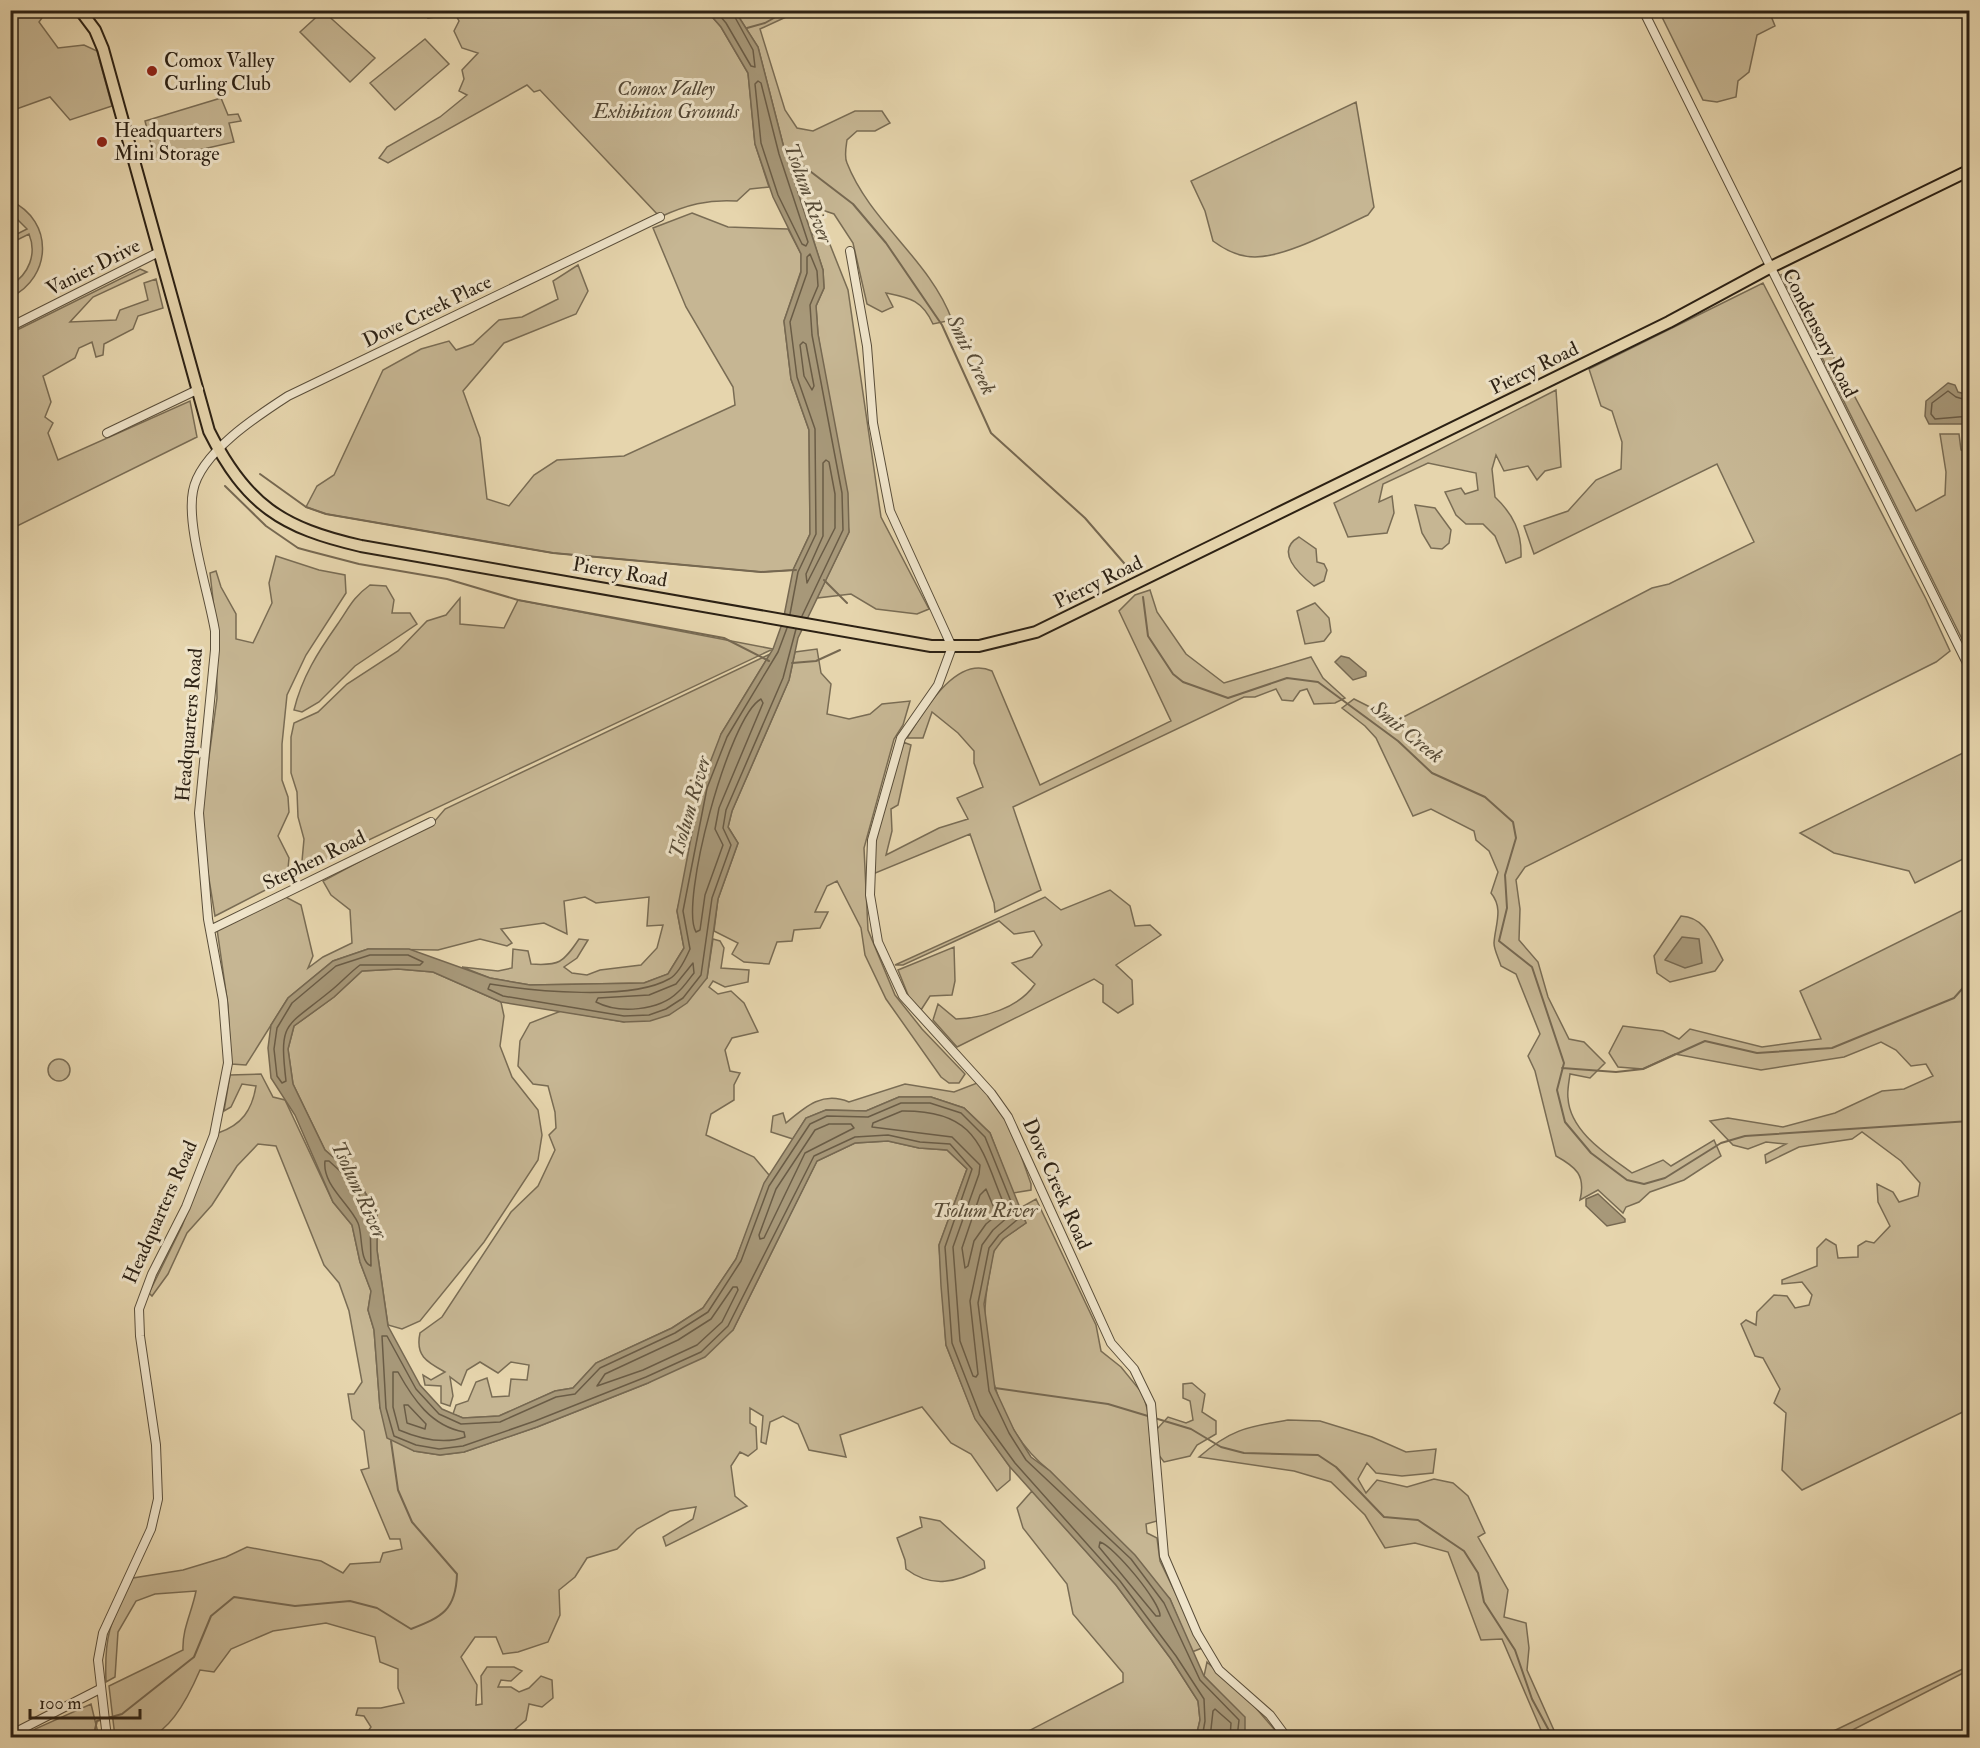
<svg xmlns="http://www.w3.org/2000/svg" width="1980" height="1748" viewBox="0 0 1980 1748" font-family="'IM FELL Double Pica',serif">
<rect width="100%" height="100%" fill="#e6d5ad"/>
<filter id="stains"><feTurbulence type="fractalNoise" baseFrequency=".00333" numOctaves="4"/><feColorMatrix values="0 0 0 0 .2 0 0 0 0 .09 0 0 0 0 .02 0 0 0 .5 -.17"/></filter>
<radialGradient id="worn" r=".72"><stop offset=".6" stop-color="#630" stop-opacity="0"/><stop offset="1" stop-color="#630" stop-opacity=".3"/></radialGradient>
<path fill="#c6b693" stroke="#796c54" stroke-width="1.5" d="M11 10 47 11 39 22 58 48 84 45 97 51 112 106 70 120 50 97 11 111Z
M323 11 375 58 350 82 300 32Z
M429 11H707L721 27 748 73 755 144 769 187 750 189 737 201C708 199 686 205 660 217L540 90 534 92 527 85 388 163 379 158 387 147 440 117 467 95 459 91 464 79 462 70 478 53 462 48 454 31 459 21 455 14 428 18Z
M735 11H758L762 16 772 11H799L760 29 785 110 797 128 813 131 855 111H882L890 123 875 131H857L847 140C846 147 844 157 847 163 870 222 930 260 952 320L933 324C922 300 910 298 886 293L893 307 882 312 867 304 853 243 834 214 801 203 785 152 758 47Z
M1659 11H1769L1775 26 1757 35 1749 72 1738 81 1736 97 1717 102 1703 100Z
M425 39 449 64 395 110 370 83Z
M221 98 228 115 238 114 241 121 229 123 234 142 155 160 145 121Z
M1356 102 1374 207 1368 215C1339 228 1287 257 1255 257 1239 257 1225 250 1213 241L1205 211 1191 181Z
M11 201C54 221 52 277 11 297V285C29 274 37 254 29 234L11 243V237L27 229 11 213Z
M692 213 728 227 788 229 801 254V271L784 321 791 379 809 430 810 534 793 570 761 572 553 553 326 514 306 507 317 486 334 475 383 370 421 349 449 341 456 350 473 344 499 320 522 317 558 299 553 281 578 265 588 291 576 314 504 343 463 391 480 438 487 499 509 506 534 475 557 460 624 456 735 405 733 387 686 307 653 228Z
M811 233 829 242 848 290 881 517 929 609 917 614 876 609 851 594 817 598 849 532 818 334 816 306 824 288 823 270Z
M140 269 147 272 93 297 70 322 116 320 120 310 148 300 144 283 156 279 163 308 138 316 133 329 104 344 103 355 96 357 92 342 79 348 75 358 43 376 51 402 45 417 53 423 48 433 58 460 190 401 197 437 11 529V333Z
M1788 272 1916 511 1945 495 1946 472 1940 434H1959L1961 450 1969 453V653L1781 275Z
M1763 283 1926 599 1950 651 1936 662 1525 867 1516 880 1520 909 1519 940 1538 962 1548 997 1569 1039 1584 1042 1605 1063 1590 1078 1570 1074C1569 1082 1567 1091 1568 1098 1570 1132 1608 1155 1632 1173L1663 1160 1671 1166 1714 1140 1721 1156 1684 1180 1650 1192 1639 1202 1626 1207 1623 1213 1598 1190 1580 1200C1586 1175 1576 1167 1556 1156L1535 1071 1528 1056 1540 1034 1516 974 1501 966C1499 959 1494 950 1494 943 1495 925 1504 909 1491 893L1498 872 1489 851 1476 840 1474 831 1431 809 1413 816 1376 738 1365 726 1342 708 1354 699 1384 714 1390 724 1652 588 1669 584 1754 542 1717 464 1534 554 1524 526 1568 511 1596 480 1621 469 1622 442 1612 411 1601 406 1589 369Z
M1556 390 1561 467 1545 471 1537 480 1528 466 1504 471 1496 455 1492 469 1495 497C1513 514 1522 532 1521 557L1506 563 1495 536 1483 524H1466L1456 515 1445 492 1461 488 1465 494 1478 490 1476 473 1428 463 1383 484 1379 502 1392 496 1394 513 1387 533 1348 537 1334 503Z
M1415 505 1435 508 1451 530 1449 543 1442 549 1431 548 1422 533Z
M1299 537 1316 549 1317 562 1324 564 1327 570 1324 581 1314 586C1299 574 1274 551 1299 537Z
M276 556 319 570 345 575 346 593 306 655 287 695 282 744V780L288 797 289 812 278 836 289 858 287 879 215 916 200 823 217 698 216 626 210 573 216 571 221 587 236 614V639L253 643 272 603 269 583Z
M370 585 386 586 394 600 392 613H410L417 624 355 666 319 702 302 712 294 710C302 677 318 652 337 625 349 608 352 598 370 585Z
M1150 590 1157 612 1186 654 1224 683 1311 657 1323 678 1345 698 1335 703 1314 704 1307 689 1300 691 1293 701 1282 700 1276 689 1255 697H1244L1013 807 1041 890 995 912 994 903 970 834 873 874C867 831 890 782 903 742L911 745 898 805 891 809 892 831 886 855 939 828 968 819 957 798 983 787 974 763V751L958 733 932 712 923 738H907C924 711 956 654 992 671L1040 785 1171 721 1119 611 1135 595Z
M460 598V624L504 628 518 600 773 649 301 872 304 839 298 817 297 792 291 773V737L294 723 318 712 347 684 398 651 427 621 446 615Z
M1315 603 1329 618 1331 632 1324 641 1305 644 1297 611Z
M817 649 821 673 831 684 827 714 849 719 870 714 882 704 910 701 903 725 894 739 864 848 868 930 895 995 922 1029 965 1074 959 1083H949L941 1077 886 999 865 955 861 928 837 881 827 886 815 912H828L820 928 794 930 792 941 777 942 769 964 744 962 732 954 738 943 714 931 718 899 738 843 728 827 732 811 789 680 795 652Z
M770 654 721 734 677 911 684 948 668 974 644 983 530 985 490 978 462 967 498 971 512 968 513 949 528 951 531 964C559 966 563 963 579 939L588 940 577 958 564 967 572 973 587 975 600 970 641 965 657 948 663 925 647 926 649 897 596 903 585 897 564 901 567 934 544 923 501 929 512 943 507 946 480 939 438 950 368 949 333 961 288 998 246 1065 231 1064 228 1006 217 929 284 896 301 905 313 956 308 968 323 957 352 943 350 910 331 895 323 881 434 822 445 809Z
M1965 752 1970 762 1969 856 1915 883 1909 871 1834 853 1800 833Z
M1110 890 1130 906 1135 926 1150 925 1161 935 1116 965 1132 980 1133 1004 1118 1013 1103 1002V985L1094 979 957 1047 933 1020 938 1004 956 1019C984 1018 1019 1008 1035 984L1012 963 1032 957 1042 945 1034 931 1014 934 999 921 903 965H895L1045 897 1061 910Z
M1969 907V1409L1802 1490 1782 1470 1786 1413 1774 1403 1780 1389 1763 1358 1755 1356 1741 1324 1746 1320 1756 1325 1757 1312 1774 1295 1787 1296 1795 1308 1809 1305 1812 1295 1802 1282 1782 1284V1280L1817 1266V1248L1826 1239 1836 1245 1838 1258 1858 1257V1246L1866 1241 1874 1243 1890 1226 1878 1202 1877 1184 1893 1192 1899 1202 1918 1196 1920 1183 1901 1161 1862 1132 1852 1139 1799 1147 1766 1163 1765 1155 1786 1144 1766 1142 1748 1149 1733 1145 1710 1121 1728 1118 1783 1127 1835 1113 1882 1091 1904 1089 1933 1076 1926 1064 1911 1066 1896 1050 1881 1042 1844 1057 1761 1070 1675 1054 1643 1069 1618 1067 1609 1053 1623 1026 1663 1031 1679 1039 1690 1029 1762 1047 1821 1039 1800 991Z
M1681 916C1706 917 1713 942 1723 960L1715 971 1670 982 1657 973 1654 956Z
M713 939 720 941 724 948 721 968 749 970 748 982 725 987 713 981 709 987 718 994 731 991 744 1003 758 1032 732 1038 725 1050 730 1071 740 1073 734 1085V1100L711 1114 706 1135 754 1157 769 1175 736 1259 703 1308 672 1328 596 1363 573 1388 555 1391 499 1416 463 1418 453 1414 456 1405 468 1401 476 1382 487 1378 492 1397 509 1396 511 1379 527 1380 529 1365 511 1362 498 1373 480 1362 467 1370 461 1385 450 1377 453 1396 450 1406 441 1403V1386L425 1385 423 1375 431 1380 445 1372C427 1362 415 1356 420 1333L442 1317 511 1212 538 1186 555 1150 549 1135 556 1128 555 1112 548 1086 533 1084 518 1066 520 1041 530 1023 561 1011 624 1022 707 978Z
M954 947 955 981 952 995 930 996 921 1010 910 1000 898 970Z
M398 969 433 972 501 1002 504 1016 500 1046 512 1077 538 1110 542 1135 538 1160 484 1242 420 1321 402 1329 388 1325 377 1250V1213L356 1177 325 1150 293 1084 288 1049 294 1026 334 997 362 971Z
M48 1070a11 11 0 1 1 22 0a11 11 0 1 1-22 0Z
M261 1074 273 1097 285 1100 333 1202 352 1225 360 1262 371 1291 368 1310 374 1330 380 1408 414 1451 440 1455 464 1452 537 1427 648 1383 733 1330 817 1161 855 1143 888 1141 919 1148 947 1150 967 1169 939 1245 946 1345 975 1418 1010 1467V1480L997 1491 971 1454 951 1443 922 1407 840 1435 846 1457 809 1450 798 1424 783 1416 770 1422 766 1444 761 1442 763 1416 750 1408V1423L756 1427 757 1449 748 1456 740 1452 731 1466 735 1496 747 1506 666 1546 663 1537 693 1519 696 1507 670 1511 637 1529 617 1549 587 1558 575 1577 559 1590 560 1615 548 1642 518 1652 503 1654 496 1637H475L461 1657 477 1685 476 1705 482 1704 481 1676 487 1667H514L522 1671 511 1681 501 1680 498 1687H511L519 1692 529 1688 541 1676 552 1680 553 1698 542 1707 529 1704 526 1720 506 1737H493L488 1734 485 1738 364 1737 371 1727 364 1716 356 1715 358 1708H381L404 1703 398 1688V1669L380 1662 375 1637 326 1623 273 1631 231 1649 214 1672 200 1670C191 1691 172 1730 149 1737 139 1739 126 1737 115 1737L109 1686 183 1650C182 1629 192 1612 196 1591L155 1594 136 1601 118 1632 115 1677 106 1682C104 1632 111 1622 133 1578L183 1570 226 1557 247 1547 321 1561 343 1573 350 1564 380 1562 383 1553 402 1549 400 1539H390L361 1470 369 1468 364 1431 352 1419 348 1394H354L362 1382 349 1311 339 1283 324 1265 276 1146 258 1144 237 1166 212 1205 187 1233 168 1274 152 1296 149 1293 182 1226 218 1133C242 1125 252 1110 256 1086L242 1084 231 1107 224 1111 230 1075Z
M977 1083C1008 1109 1018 1148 1031 1184V1190L1013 1193 990 1133 964 1108 931 1097H899L866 1111 826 1110 806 1118 793 1139 771 1132 773 1116 783 1113 786 1123C806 1106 823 1091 849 1102L905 1084 954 1092Z
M1036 1199 1096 1325 1101 1351 1121 1367 1143 1394 1148 1412 1157 1521 1146 1524 1147 1533 1157 1538 1160 1561 1202 1648 1192 1652 1170 1599 1050 1471C994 1428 976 1343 989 1276 991 1268 991 1257 995 1249 1002 1237 1015 1231 1026 1223L1020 1208Z
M1192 1383 1205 1394 1202 1412 1216 1421V1434L1197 1445 1190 1456 1164 1462 1158 1454 1157 1429 1168 1417 1186 1423 1193 1420 1190 1401 1183 1398V1384Z
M1288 1420 1320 1421 1372 1437 1406 1452 1436 1449 1433 1473 1402 1476 1376 1473 1367 1463 1358 1479 1366 1493 1377 1480 1407 1487 1434 1479 1453 1483 1468 1496 1485 1533 1478 1537 1508 1590 1504 1617 1526 1623 1529 1648 1527 1670 1557 1737H1544L1502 1639 1481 1640 1448 1552 1415 1543 1385 1548 1365 1515 1331 1482 1294 1471 1199 1457C1231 1429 1247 1427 1288 1420Z
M1032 1491 1116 1585 1171 1659 1198 1701 1200 1720 1196 1737 1015 1738 1123 1682V1673L1073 1614 1067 1584 1023 1528 1017 1508Z
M920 1517 940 1521 984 1561 985 1568C957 1582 932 1589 906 1569L905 1560 897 1538 922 1527Z
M1207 1662 1255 1707 1281 1737H1241L1245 1733 1223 1696 1204 1676Z
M1969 1666V1670L1839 1737H1821Z
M91 1704 99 1737H32L30 1735 35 1729Z"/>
<path fill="#a79879" stroke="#766851" stroke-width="1.5" d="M707 11H735L758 47 785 152 823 270 824 288 816 306 818 334 848 493 849 532 798 638 789 680 732 811 728 827 738 843 718 899 707 978 687 1003 669 1015 650 1021 624 1022 501 1002 433 972 398 969 362 971 334 997 294 1026 288 1049 293 1084 325 1150 356 1177 377 1213V1250L388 1326 420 1385 442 1409 463 1418 499 1416 555 1391 573 1388 596 1363 672 1328 703 1308 736 1259 764 1183 806 1118 826 1110 866 1111 899 1097H931L964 1108 990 1133 1026 1223 1003 1239 994 1251 984 1304 995 1389 1014 1430 1031 1457 1050 1471 1135 1555 1170 1599 1204 1676 1245 1717V1733L1241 1737H1196L1200 1720 1198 1701 1171 1659 1116 1585 1010 1467 975 1419 946 1345 941 1286 939 1245 967 1169 947 1150 919 1148 888 1141 855 1143 817 1161 733 1330 705 1357 648 1383 537 1427 464 1452 440 1455 414 1451 387 1438 380 1408 374 1330 368 1310 371 1291 360 1262 352 1225 333 1202 295 1115 271 1078 268 1048 271 1025 288 998 333 961 368 949H409L490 978 530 985 644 983 668 974 684 948 677 911 701 786 721 734 773 649 783 621 793 570 810 534 809 430 791 379 784 321 801 272V254L773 197 755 144 748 73 721 27Z
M1948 383 1955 385 1958 392 1969 395V420L1965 424H1929L1925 416 1926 401Z
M1341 656 1349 658 1366 672V676L1353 680 1335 662Z
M1682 937 1699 939 1702 963 1685 968 1665 960Z
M1598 1194 1625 1219V1222L1607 1226 1586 1206V1199Z"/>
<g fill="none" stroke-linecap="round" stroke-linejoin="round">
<path stroke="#6a5c46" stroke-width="1.5" d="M715 10 726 23 751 66 755 67 753 50 731 10
M758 81 761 83 779 154 808 242 806 246 802 244 778 195 761 143 755 84Z
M803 342 806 344 814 386 812 390 804 376 800 345Z
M1970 401 1956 397 1948 391 1932 403 1931 414 1935 419 1970 416
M826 460 829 462 835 494V528L807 583 806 574 823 536V463Z
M790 614 798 572 816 534 815 429 797 377 790 322 807 273V257L810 254 817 271 818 286 810 305 812 335 842 493 843 530 802 616
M787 628 778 652 727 737 707 788 683 911 690 949C686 958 678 975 669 979 631 1001 533 991 490 984L488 989 503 996 624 1016 649 1015 666 1009 683 998 701 975 712 898 731 845 723 828 726 810 783 678 796 629
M761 699 763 703 719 808 715 829 723 845 705 895 700 930 696 932C679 904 729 716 761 699Z
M370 955H408L423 962 420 965H360C348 974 339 985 328 993 285 1028 279 1021 286 1081L282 1083 277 1076 274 1049 277 1028 292 1003 336 966Z
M693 963 694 973C689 979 684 987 678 992 659 1011 619 1014 596 1002L598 998 649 995 676 984Z
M902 1111C983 1110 981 1154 1009 1216L993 1230 982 1245 970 1301 978 1374 976 1377 973 1376 960 1341 953 1247 979 1174 980 1165 952 1137 872 1127 873 1123Z
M829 1124H851L854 1128 805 1153 764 1238 760 1239 759 1235 776 1189 815 1130Z
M325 1161H329L351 1181 370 1214 371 1266C359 1262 363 1234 358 1223 349 1203 322 1185 325 1161Z
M986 1189 997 1215 986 1224 974 1241 968 1266 965 1268 962 1248 980 1195Z
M733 1287H737L738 1290 722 1322 697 1345 643 1370 597 1386 605 1374 678 1340 711 1319Z
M393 1372H398C413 1399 431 1426 464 1432L465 1437C443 1445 420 1439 399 1430L393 1407Z
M404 1405H408L426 1424 425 1429 407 1423Z
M1100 1542C1114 1546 1161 1603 1160 1616H1156L1099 1547Z
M1202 1738 1205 1721 1204 1699 1176 1656 1120 1581 1015 1463 980 1415 952 1343 945 1247 972 1169 950 1144 920 1142 888 1135 855 1137 814 1156 728 1326 701 1352 646 1377 535 1421 463 1446 439 1449 416 1445 394 1436 386 1408 382 1336H387L416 1389 439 1414 461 1424 500 1422 556 1397 575 1394 600 1368 675 1333 708 1312 741 1261 769 1186 810 1124 827 1116 868 1117 901 1103H930L961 1113 985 1137 1018 1219 999 1235 989 1248 978 1303 989 1391 1009 1433 1026 1460 1131 1559 1164 1603 1200 1680 1239 1720 1237 1738
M1210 1738 1213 1711 1215 1709 1231 1723 1230 1738"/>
<path stroke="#766851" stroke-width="2" d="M747 28 765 23 788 10
M785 152 853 204 886 243 942 325 991 433 1085 518 1130 570
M260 474 306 507 326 514 553 553 761 572 796 570
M225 486 266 526 298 548 309 551 359 564 447 579 518 600 724 638 769 661
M824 580 847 603
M1143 597 1148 636 1173 674 1183 682 1228 698 1287 678 1318 682 1398 741 1432 773 1485 797 1513 822 1516 838 1505 875 1507 908 1499 941 1532 967 1564 1063 1557 1090 1565 1122 1591 1153 1627 1180 1644 1184 1665 1178 1721 1143 1745 1136 1970 1121
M792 663 816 661 840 650
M1562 1068 1616 1072 1643 1069 1705 1041 1757 1053 1832 1048 1954 998 1970 980
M995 1388 1108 1404 1191 1429 1221 1447 1244 1453 1318 1455 1336 1467 1384 1517 1418 1520 1464 1551 1478 1573 1484 1602 1515 1650 1532 1699 1553 1738
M93 1738 97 1721 122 1714 194 1657 211 1616 234 1597 295 1606 350 1601 377 1608 411 1629C442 1617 456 1610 457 1574L412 1522 398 1490 391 1441"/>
<g stroke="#5a4e3a" stroke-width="10">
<path id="minor" d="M1643 10 1970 669
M850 251 867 346 873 423 890 511 952 647 938 685 901 738 872 840 870 895 878 942 903 996 991 1093 1008 1117 1111 1343 1134 1369 1151 1404 1164 1556 1197 1633 1219 1670 1270 1715 1287 1738
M10 327 159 252
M107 433 199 389
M212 929 431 822
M10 1735 100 1689
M107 1738 98 1660 103 1633 151 1529 158 1499 156 1445 140 1336 139 1309 152 1274 186 1207 214 1135 228 1063 223 1000 208 919 199 813 215 650V631C209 594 186 526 193 491 200 453 257 416 288 396L660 217"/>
</g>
<g stroke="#2c2114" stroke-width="14">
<path id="major" d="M80 10 95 30 103 49 209 431C246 505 282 528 361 546L931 646H979L1036 632 1669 322 1769 268 1970 170"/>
</g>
<use href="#minor" stroke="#efe4ca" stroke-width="8"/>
<use href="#major" stroke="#e6d5ad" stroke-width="10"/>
</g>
<g fill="#8f2418" stroke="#efe4ca" stroke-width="2">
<circle cx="152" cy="71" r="6"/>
<circle cx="102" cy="142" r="6"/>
</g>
<g text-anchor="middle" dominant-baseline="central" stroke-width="6" stroke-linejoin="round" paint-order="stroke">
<g font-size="20" fill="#2c2114" stroke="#efe4ca" text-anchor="start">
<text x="164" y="60">Comox Valley<tspan x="164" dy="23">Curling Club</tspan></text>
<text x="114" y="130">Headquarters<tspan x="114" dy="23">Mini Storage</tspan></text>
</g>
<g font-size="20" font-style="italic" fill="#524634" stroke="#efe4ca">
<text x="666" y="88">Comox Valley<tspan x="666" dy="23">Exhibition Grounds</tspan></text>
</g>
<g font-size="20" fill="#2c2114" stroke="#efe4ca">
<text transform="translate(93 267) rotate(-27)">Vanier Drive</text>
<text transform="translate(427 311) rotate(-26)">Dove Creek Place</text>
<text transform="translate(1820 333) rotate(63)">Condensory Road</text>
<text transform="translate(1534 368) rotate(-26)">Piercy Road</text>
<text transform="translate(620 572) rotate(10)">Piercy Road</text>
<text transform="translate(1098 582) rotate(-26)">Piercy Road</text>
<text transform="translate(189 725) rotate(-85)">Headquarters Road</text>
<text transform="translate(314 860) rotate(-26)">Stephen Road</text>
<text transform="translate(1057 1184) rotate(66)">Dove Creek Road</text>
<text transform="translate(160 1212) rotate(-66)">Headquarters Road</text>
</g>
<g font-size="21" font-style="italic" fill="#574b37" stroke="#efe4ca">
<text transform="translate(808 193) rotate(70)">Tsolum River</text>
<text transform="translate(971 355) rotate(64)">Smit Creek</text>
<text transform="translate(1407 732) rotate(39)">Smit Creek</text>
<text transform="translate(690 807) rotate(-74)">Tsolum River</text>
<text transform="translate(359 1190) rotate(65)">Tsolum River</text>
<text x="985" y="1210">Tsolum River</text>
</g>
</g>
<rect width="1980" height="1748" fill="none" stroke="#e6d5ad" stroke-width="36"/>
<rect x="12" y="12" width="1956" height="1724" fill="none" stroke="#2c2114" stroke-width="3"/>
<rect x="18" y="18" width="1944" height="1712" fill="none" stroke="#2c2114" stroke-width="1.5"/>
<path d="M30 1709v9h110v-9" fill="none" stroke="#2c2114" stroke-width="3"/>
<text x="39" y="1709" font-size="18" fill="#2c2114" stroke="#efe4ca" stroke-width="4.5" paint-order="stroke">100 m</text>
<rect width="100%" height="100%" filter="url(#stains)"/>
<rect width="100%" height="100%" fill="url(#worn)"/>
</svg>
